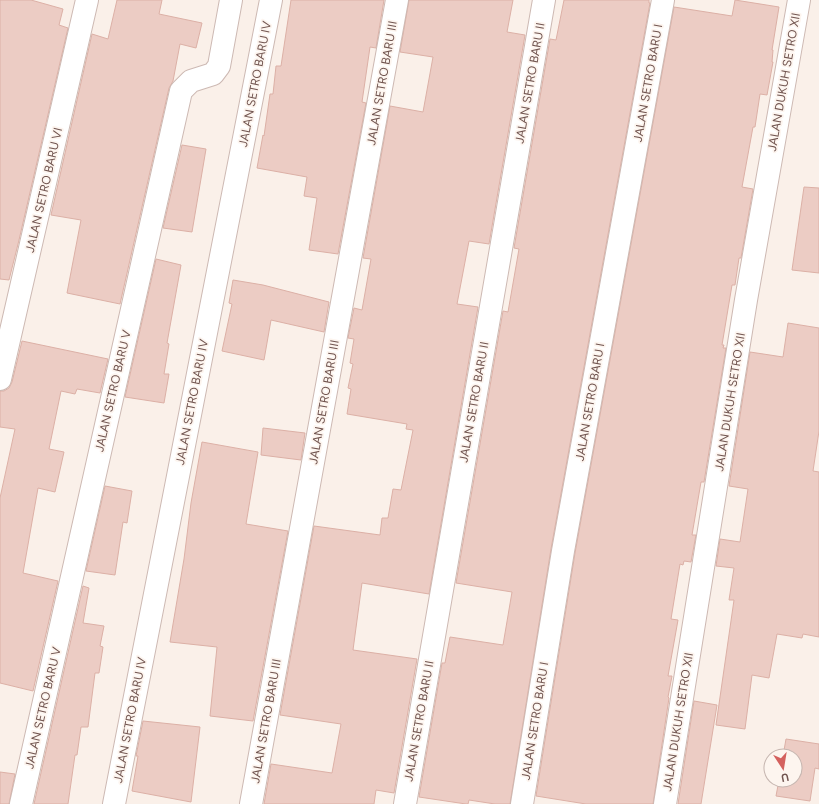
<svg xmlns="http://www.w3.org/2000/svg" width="819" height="804" viewBox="0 0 819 804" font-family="Figtree,sans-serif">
<rect width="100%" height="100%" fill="#faf0e9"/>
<path fill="#ecccc4" stroke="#dcb0a6" d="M0 0H31L63 9 59 25 68 28 19 240 9 280 0 279Z
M117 0H162L159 14 202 23 196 48 180 44 173 81 169 88 120 304 67 293 81 220 51 215 92 34 108 39Z
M291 0H384L376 48 370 47 362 102 366 103 338 254 309 250 317 198 304 196 307 177 257 168 263 135 264 136 270 94H273L276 66H281Z
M409 0H513L507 32 525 35 489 244 469 241 457 304 478 307 429 594 362 583 353 650 417 659 394 793 376 790 374 804H264L271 764 332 773 341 724 280 715 314 526 380 535 382 518H388L393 489 401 490 413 430 406 429 407 424 347 414 351 389 348 388 353 364 350 363 354 339 348 338 354 308 362 310 371 259 363 258 390 106 423 112 433 57 400 52Z
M564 0H649V3H650L551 549 510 804H495L469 800 468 804H466L419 797 442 663H445L450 637 503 645 512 592 456 583 503 311 508 312 519 249 514 248 550 39 556 40Z
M735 0 779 7 772 50H773L772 62H773L767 95 760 94 755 127H753L742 187 753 189 741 258H739L735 285H732L722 345H724L723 348H726L704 482H701L692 535H696L691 562 684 561 683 565 680 564 671 619 678 620 668 676H672L668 697 669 698 653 804H586L536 796 575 553 674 7 732 16Z
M182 145 206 149 192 232 163 228Z
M804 187 819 188V273L792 270Z
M156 259 181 265 167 343 169 344 164 374H169L164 403 125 397Z
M233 280 263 285 329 302 324 332 271 320 264 360 222 351 232 304 229 303Z
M788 323 819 328V431L813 471 819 472V637L803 634 802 638 777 634 769 678 752 675 745 729 716 725 734 600H729L734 568 716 566 720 539 740 542 748 489 729 486 750 352 783 357Z
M22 341 108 359 100 393 77 389 75 394 61 391 49 449 64 452 55 492 38 488 23 573 58 581 33 691 0 683V498L15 429 0 427V391H4L9 388 12 382Z
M263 428 305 433 301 460 261 455Z
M202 442 258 452 246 524 288 531 253 721 210 716 217 647 170 642 184 559 191 503Z
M105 486 132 491 127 523 123 522 115 575 86 571Z
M83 586 89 588 83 623 104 626 100 646 103 647 99 673H95L88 727H81L77 755H75L68 804H34Z
M694 701 717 705 701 804H678Z
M143 721 200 727 191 802 132 791 138 756H136Z
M786 739 819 744V769L815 768 810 801 776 796 779 780H795V756H783Z
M0 772 15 774 9 804H0Z"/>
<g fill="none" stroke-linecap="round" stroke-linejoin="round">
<g stroke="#cdb9b3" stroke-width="24">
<path id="minor" d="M0 379 87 0
M21 804 181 91 191 81 213 74 219 66 231 0
M114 804 271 0
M251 804 397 0
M405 804 544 0
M522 804 563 551 663 0
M665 804 746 300 799 0"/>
</g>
<use href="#minor" stroke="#fff" stroke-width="22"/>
</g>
<g text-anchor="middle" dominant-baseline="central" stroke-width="3.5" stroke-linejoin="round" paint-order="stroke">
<g font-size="12" fill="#715550" stroke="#fdf5ef">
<text transform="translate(784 82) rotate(-80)">JALAN DUKUH SETRO XII</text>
<text transform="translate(382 83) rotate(-80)">JALAN SETRO BARU III</text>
<text transform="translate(530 83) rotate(-80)">JALAN SETRO BARU II</text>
<text transform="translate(648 83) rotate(-80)">JALAN SETRO BARU I</text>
<text transform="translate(255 84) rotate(-79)">JALAN SETRO BARU IV</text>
<text transform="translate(44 190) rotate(-77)">JALAN SETRO BARU VI</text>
<text transform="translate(113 391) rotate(-77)">JALAN SETRO BARU V</text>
<text transform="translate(192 402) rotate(-79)">JALAN SETRO BARU IV</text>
<text transform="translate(324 402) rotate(-80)">JALAN SETRO BARU III</text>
<text transform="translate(474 402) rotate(-80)">JALAN SETRO BARU II</text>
<text transform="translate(590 402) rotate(-80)">JALAN SETRO BARU I</text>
<text transform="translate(730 402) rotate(-81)">JALAN DUKUH SETRO XII</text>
<text transform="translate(43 708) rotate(-77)">JALAN SETRO BARU V</text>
<text transform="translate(130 720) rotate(-79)">JALAN SETRO BARU IV</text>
<text transform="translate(266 721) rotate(-80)">JALAN SETRO BARU III</text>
<text transform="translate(419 721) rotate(-80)">JALAN SETRO BARU II</text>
<text transform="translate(535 721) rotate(-81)">JALAN SETRO BARU I</text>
<text transform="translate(678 722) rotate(-81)">JALAN DUKUH SETRO XII</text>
</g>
</g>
<g transform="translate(783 768) rotate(168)"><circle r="19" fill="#fdf5ef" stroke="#c5b5af"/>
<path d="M0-3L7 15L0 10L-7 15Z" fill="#d4615e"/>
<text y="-6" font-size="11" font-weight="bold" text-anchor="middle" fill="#715550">U</text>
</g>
</svg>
